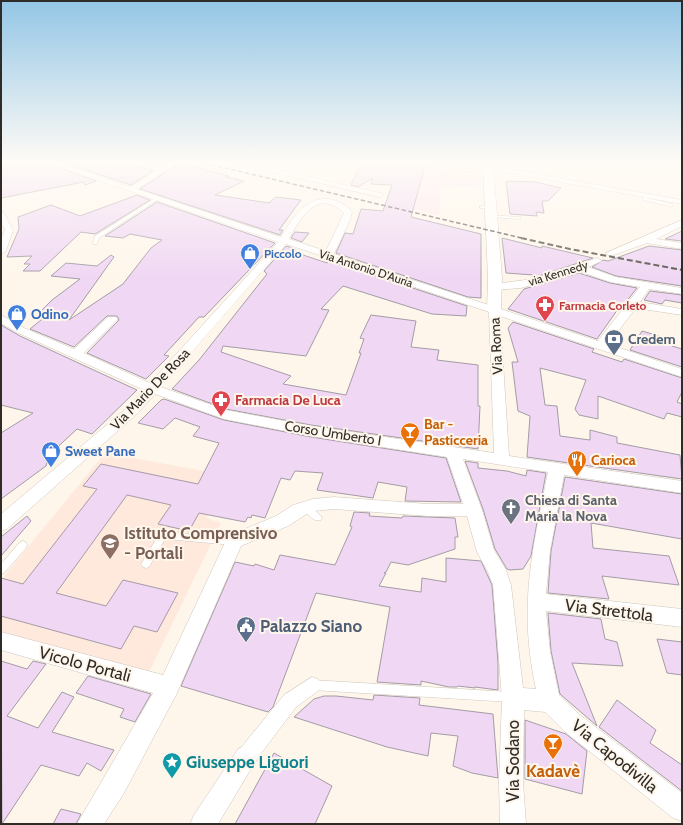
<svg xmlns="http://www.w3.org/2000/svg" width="683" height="825" viewBox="0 0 683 825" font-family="Cabin,sans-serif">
<rect width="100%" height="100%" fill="#fef6eb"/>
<path fill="#fee6f0" d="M399 163H446L445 170 451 175 481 182V187L441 185 439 215 386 202Z"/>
<path fill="#ffe8dc" d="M446 163H481V182L460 178 449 173 446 170Z
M105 453 204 471 202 477 230 483 206 518 221 523 147 676 1 635V580Z"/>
<path fill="#f0d7f4" stroke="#a49ca6" d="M16 163H47L96 181 85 185 84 182 1 198V167Z
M65 163H128L153 171 131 185Z
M179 163 229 176 226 177 244 181 215 195 269 203 276 197 301 200 279 230H283L280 235 140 189Z
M361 163 425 165 411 217 481 234V298L468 297 336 253 345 233 353 234 361 209 383 211 392 185 371 184 373 178 358 187 351 185Z
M506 181 535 182 561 188 548 201H542L544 213 536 212 537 216 510 214Z
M137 195 150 200 95 234 81 232 40 271H23L30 264H24L32 256 7 257 19 229 18 217 51 205 80 216Z
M157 202 275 243 204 317H199L164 355 169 356 146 379 87 353 119 320 117 316H107L74 347 30 329 47 315 38 314 52 300 80 279 51 276 66 263 97 266 111 255 114 257 69 320 123 284 151 248 162 240 130 234 123 238 105 236Z
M682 231V241L665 239Z
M295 232 309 233 302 242 291 238Z
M502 238 542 248V246L593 258 533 278 534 275 506 273Z
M286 246 296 249 294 252 327 263 328 261H331L467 306 466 316 432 314 343 286 321 309 329 310 306 356 223 346 221 352 291 376 283 384 346 395 361 353H359L364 339 360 338 371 315 416 321 411 347 439 350 437 360 478 365V406H480L478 449 311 425 226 409 172 389 199 360 267 274 264 271Z
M649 246 682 250V286L616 276 592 267 603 260 608 261Z
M579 273 610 283 637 288 622 307 620 306 597 339 508 309 524 289Z
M650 291 682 295V303L665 300 662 304 644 300Z
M513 322 594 349 592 352 622 362 624 359 682 378V392L677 402 682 404V417L667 413 664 419 598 396V419L579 415 575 409 586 380 540 368 545 405 557 406 560 436 590 440V430L617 437V443L680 455 682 479 527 457 530 416 518 411 512 362H518L508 328Z
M1 325 20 336 137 390 92 434 77 429 49 455 46 466 1 499V433L33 413 1 405Z
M642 331 673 340 672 346 682 349V367L630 350Z
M164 399 224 420 311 437 446 458 461 502 405 501 407 487 378 482 373 498 317 490 323 473 295 471 290 480 281 478 265 518 252 515 251 518 248 517 245 522 199 513 189 531 158 524 171 505 127 495 56 593 106 606 123 580 178 593 157 632 134 626 121 649 1 616V578L23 584 97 489 83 486 101 464 198 484 219 443 193 436 200 427 175 418 163 429 138 423 161 400Z
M465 461 478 463V468L507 471 526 476 527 470 546 473 531 556 523 569 510 570 507 569 495 549 483 509Z
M565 477 682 494V539L591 523 593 548 669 556 679 585 602 576 609 599 548 593 551 551Z
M354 512 370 513 369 516 402 518 403 516 455 518 458 537H455V549L408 565 391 562 386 572 384 573H386L379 586 421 592 422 578 446 582V558L481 561 492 585 498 663V690L475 687V688L458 686 457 687H449L421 681V685L377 682 390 607 316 593 273 707 268 712 181 686 235 562 254 566 255 564 274 570 280 555 335 565 352 527 350 526Z
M27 516 31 521 1 556V537Z
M548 613 601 619 605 639 617 642 623 666 572 663 597 726 560 694 551 651Z
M657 639 682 642V675L667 673Z
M1 661 27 669 33 661 46 664 7 716 38 728 62 692 74 697 52 732 114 750 101 771 87 763 79 776 41 765 2 824Z
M88 676 151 694 135 722 120 717 124 709 76 693Z
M374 695 420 698 419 705 493 714 498 778 472 773 453 766 458 736 431 733 428 756 387 747 294 717 314 699 324 696H336L373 700Z
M617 700 656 730 650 743 682 765V791L599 727Z
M525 720 566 734 587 751 582 794 525 779Z
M274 753 332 786 315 824H235Z
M61 809 81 814 76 824H53Z"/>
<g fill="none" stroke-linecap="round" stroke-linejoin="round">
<g stroke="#cec6bb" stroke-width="1">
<path id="service" d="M129 163H136L163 171 161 172Z
M489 172H490V174L466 175 464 174 466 173Z
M646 195 649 196 647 198 672 204 673 206 671 207 669 206 643 200 642 199Z
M157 197 160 198 99 238 97 244H93V243L95 236Z
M480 206 491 207 493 208 491 209 481 208H480Z
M490 215 519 217 521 218 519 219 492 217H490Z
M306 504 309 505 321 516 322 518 321 520C314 523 308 514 303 509L302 507 303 505Z
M163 532 234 537 237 539 238 541 237 543 234 545 165 539 149 567 146 568 143 567 141 564 143 561 160 533Z
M23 541 26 542 27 545 26 548 4 573 1 574V564L20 542Z
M312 680 511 692 515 693 516 697 515 701 511 702 312 690 308 689 307 685 308 681Z"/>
</g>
<g stroke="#cec6bb" stroke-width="1">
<path id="pedestrian" d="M312 677 318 679 320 685 318 691 296 707 253 764 246 766 239 764 237 757 239 750 284 695Z"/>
</g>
<g stroke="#cec6bb" stroke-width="1">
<path id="minor" d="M48 163H59L130 187 169 163H178L137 189 281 237C293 217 308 193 334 200 341 203 348 206 352 212L350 220 334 254 598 341 640 287 610 282 579 271 521 288 495 290 490 287 495 284 533 279 597 258 602 261 588 267 616 277 682 288V294L649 289 640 302 682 309V315L636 308 608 344 682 369V377L500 316 509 456 682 481V493L564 475 550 551 546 594 682 609V627L546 611 550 651 559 695 580 715 682 793V821L673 818 564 731 545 712 524 710 523 782 526 824H500L499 782 502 698 493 585 488 572 477 552 467 516H428L334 509 314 511 305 515 288 526 241 546 176 695 124 793 104 824H77L153 693 1 650V632L163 675 228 536 276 516 293 505 313 499 334 497 428 504H463L447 457 311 436 224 419 155 394 138 413 7 529 1 531V514L128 407 144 390 16 332 1 323V315L24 328 74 349 108 317H116L118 319 84 353 150 383 278 242ZM324 203 335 206 344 213 326 251 289 239C296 226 308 204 324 203ZM286 244 489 312 494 453 311 426 226 410 161 387ZM463 459 548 472C532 552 518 607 536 689L523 688 511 585 506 570 494 550 482 510Z
M234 163H248L380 193 384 195 380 197Z
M486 165 682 200V204L489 169H486Z
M1 212 4 213 13 230 6 251 1 254V239L5 230 1 223Z
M682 220V226L656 239 682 243V249L647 243 614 255H608L606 253Z
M246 745 254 749 258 757 218 824H190L194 815 238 749Z"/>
</g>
<g stroke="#cec6bb" stroke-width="1">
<path id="tertiary" d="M483 163H493L502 278 501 310 499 313H489L487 310 488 278Z"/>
</g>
<use href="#service" fill="#fff" fill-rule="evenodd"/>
<use href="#pedestrian" fill="#fff" fill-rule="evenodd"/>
<use href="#minor" fill="#fff" fill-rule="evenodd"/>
<use href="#tertiary" fill="#fff" fill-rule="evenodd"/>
<path stroke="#57534d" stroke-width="1.5" stroke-dasharray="4.5 2.5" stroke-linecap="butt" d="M204 163 526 239"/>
<path stroke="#57534d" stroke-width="2" stroke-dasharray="6 3" stroke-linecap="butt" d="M521 238 570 249 682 270"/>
</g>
<linearGradient id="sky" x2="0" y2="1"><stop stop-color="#93c6e6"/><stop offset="0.58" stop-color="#fffbf6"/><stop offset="1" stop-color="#fffbf6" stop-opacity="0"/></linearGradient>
<rect width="683" height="279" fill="url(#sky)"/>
<defs>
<g id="shop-pin" transform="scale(1)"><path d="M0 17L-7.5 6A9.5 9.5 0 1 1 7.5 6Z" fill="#3f7fe0" stroke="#fef6eb"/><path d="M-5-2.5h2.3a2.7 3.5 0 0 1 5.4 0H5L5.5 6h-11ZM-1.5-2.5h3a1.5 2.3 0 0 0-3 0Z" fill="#fff"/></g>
<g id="pharmacy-pin" transform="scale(1)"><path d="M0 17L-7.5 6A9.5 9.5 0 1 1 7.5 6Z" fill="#e0444e" stroke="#fef6eb"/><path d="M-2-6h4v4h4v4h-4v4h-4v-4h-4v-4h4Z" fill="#fff"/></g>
<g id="bank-pin" transform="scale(1)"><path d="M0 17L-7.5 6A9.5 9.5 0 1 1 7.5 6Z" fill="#5c6f8a" stroke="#fef6eb"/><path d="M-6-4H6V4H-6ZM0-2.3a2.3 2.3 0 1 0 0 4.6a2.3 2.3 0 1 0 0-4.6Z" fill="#fff"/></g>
<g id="bar-pin" transform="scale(1)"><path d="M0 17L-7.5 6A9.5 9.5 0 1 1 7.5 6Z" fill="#e8710a" stroke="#fef6eb"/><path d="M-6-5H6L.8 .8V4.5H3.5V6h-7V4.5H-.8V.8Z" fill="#fff"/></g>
<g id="restaurant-pin" transform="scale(1)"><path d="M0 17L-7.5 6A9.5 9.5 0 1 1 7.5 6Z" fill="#e8710a" stroke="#fef6eb"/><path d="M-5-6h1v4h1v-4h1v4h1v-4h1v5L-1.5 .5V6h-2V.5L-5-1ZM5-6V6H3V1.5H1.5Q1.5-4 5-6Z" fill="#fff"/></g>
<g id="church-pin" transform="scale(1)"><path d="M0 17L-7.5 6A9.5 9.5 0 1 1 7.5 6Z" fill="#6b7280" stroke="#fef6eb"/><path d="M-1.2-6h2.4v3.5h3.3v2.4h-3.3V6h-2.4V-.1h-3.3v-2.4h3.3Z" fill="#fff"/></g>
<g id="school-pin" transform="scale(1)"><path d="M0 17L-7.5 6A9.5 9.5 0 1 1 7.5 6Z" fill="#8d6e63" stroke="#fef6eb"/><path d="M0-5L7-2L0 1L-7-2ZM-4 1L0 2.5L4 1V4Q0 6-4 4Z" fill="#fff"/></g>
<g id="civic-pin" transform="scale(1)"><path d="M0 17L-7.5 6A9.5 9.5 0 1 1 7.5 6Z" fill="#5c6f8a" stroke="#fef6eb"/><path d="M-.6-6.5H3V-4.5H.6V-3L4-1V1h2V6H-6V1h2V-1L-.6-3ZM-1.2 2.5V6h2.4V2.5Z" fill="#fff"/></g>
<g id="sight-pin" transform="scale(1)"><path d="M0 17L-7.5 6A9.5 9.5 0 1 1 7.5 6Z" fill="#0f9aa8" stroke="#fef6eb"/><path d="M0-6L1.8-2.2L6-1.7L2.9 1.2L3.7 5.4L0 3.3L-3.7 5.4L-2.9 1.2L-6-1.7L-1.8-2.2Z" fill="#fff"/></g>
</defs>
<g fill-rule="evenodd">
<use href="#shop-pin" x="250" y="253"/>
<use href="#pharmacy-pin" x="545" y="305"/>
<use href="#shop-pin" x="17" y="314"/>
<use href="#bank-pin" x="614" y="339"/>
<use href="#pharmacy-pin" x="221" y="400"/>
<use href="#bar-pin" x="410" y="432"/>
<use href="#shop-pin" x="51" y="451"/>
<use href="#restaurant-pin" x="577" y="460"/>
<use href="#church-pin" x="511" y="508"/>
<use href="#school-pin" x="110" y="543"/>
<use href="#civic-pin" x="246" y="626"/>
<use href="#bar-pin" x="553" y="743"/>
<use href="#sight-pin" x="172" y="762"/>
</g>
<g text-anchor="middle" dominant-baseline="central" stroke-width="4" stroke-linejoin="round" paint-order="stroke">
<g font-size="12" font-weight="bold" fill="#366cbe" stroke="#fef6eb" text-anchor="start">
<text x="264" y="253">Piccolo</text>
</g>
<g font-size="12" fill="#2f2c28" stroke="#fef6eb">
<text transform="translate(366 268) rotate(18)">Via Antonio D'Auria</text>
<text transform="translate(558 273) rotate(-17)">via Kennedy</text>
</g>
<g font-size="12" font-weight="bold" fill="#be3a42" stroke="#fef6eb" text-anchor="start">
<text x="559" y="305">Farmacia Corleto</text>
</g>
<g font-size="14" font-weight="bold" fill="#366cbe" stroke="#fef6eb" text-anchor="start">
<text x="31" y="314">Odino</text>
<text x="65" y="451">Sweet Pane</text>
</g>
<g font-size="14" font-weight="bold" fill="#4e5e75" stroke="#fef6eb" text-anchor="start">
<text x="628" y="339">Credem</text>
</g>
<g font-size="14" fill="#2f2c28" stroke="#fef6eb">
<text transform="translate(496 346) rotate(-93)">Via Roma</text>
<text transform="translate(150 389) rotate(-46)">Via Mario De Rosa</text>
<text transform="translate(333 433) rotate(9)">Corso Umberto I</text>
</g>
<g font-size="14" font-weight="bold" fill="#be3a42" stroke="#fef6eb" text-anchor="start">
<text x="235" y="400">Farmacia De Luca</text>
</g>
<g font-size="14" font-weight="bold" fill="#c56008" stroke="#fef6eb" text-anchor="start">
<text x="424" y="424">Bar -<tspan x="424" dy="16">Pasticceria</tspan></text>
<text x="591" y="460">Carioca</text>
</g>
<g font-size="14" font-weight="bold" fill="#5b616d" stroke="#fef6eb" text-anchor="start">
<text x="525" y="500">Chiesa di Santa<tspan x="525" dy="16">Maria la Nova</tspan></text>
</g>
<g font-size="17" font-weight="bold" fill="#785e54" stroke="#fef6eb" text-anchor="start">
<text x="124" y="533">Istituto Comprensivo<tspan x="124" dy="20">- Portali</tspan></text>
</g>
<g font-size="17" fill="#2f2c28" stroke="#fef6eb">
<text transform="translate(609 610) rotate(7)">Via Strettola</text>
<text transform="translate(85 664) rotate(15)">Vicolo Portali</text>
<text transform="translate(615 756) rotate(39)">Via Capodivilla</text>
<text transform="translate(513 761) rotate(-90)">Via Sodano</text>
</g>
<g font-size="17" font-weight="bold" fill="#4e5e75" stroke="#fef6eb" text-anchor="start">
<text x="260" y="626">Palazzo Siano</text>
</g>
<g font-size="17" font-weight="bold" fill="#0d838f" stroke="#fef6eb" text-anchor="start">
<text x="186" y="762">Giuseppe Liguori</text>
</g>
<g font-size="17" font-weight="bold" fill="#c56008" stroke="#fef6eb">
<text x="553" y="771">Kadavè</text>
</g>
</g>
<rect width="683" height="825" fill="none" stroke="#2f2c28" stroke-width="4"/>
</svg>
